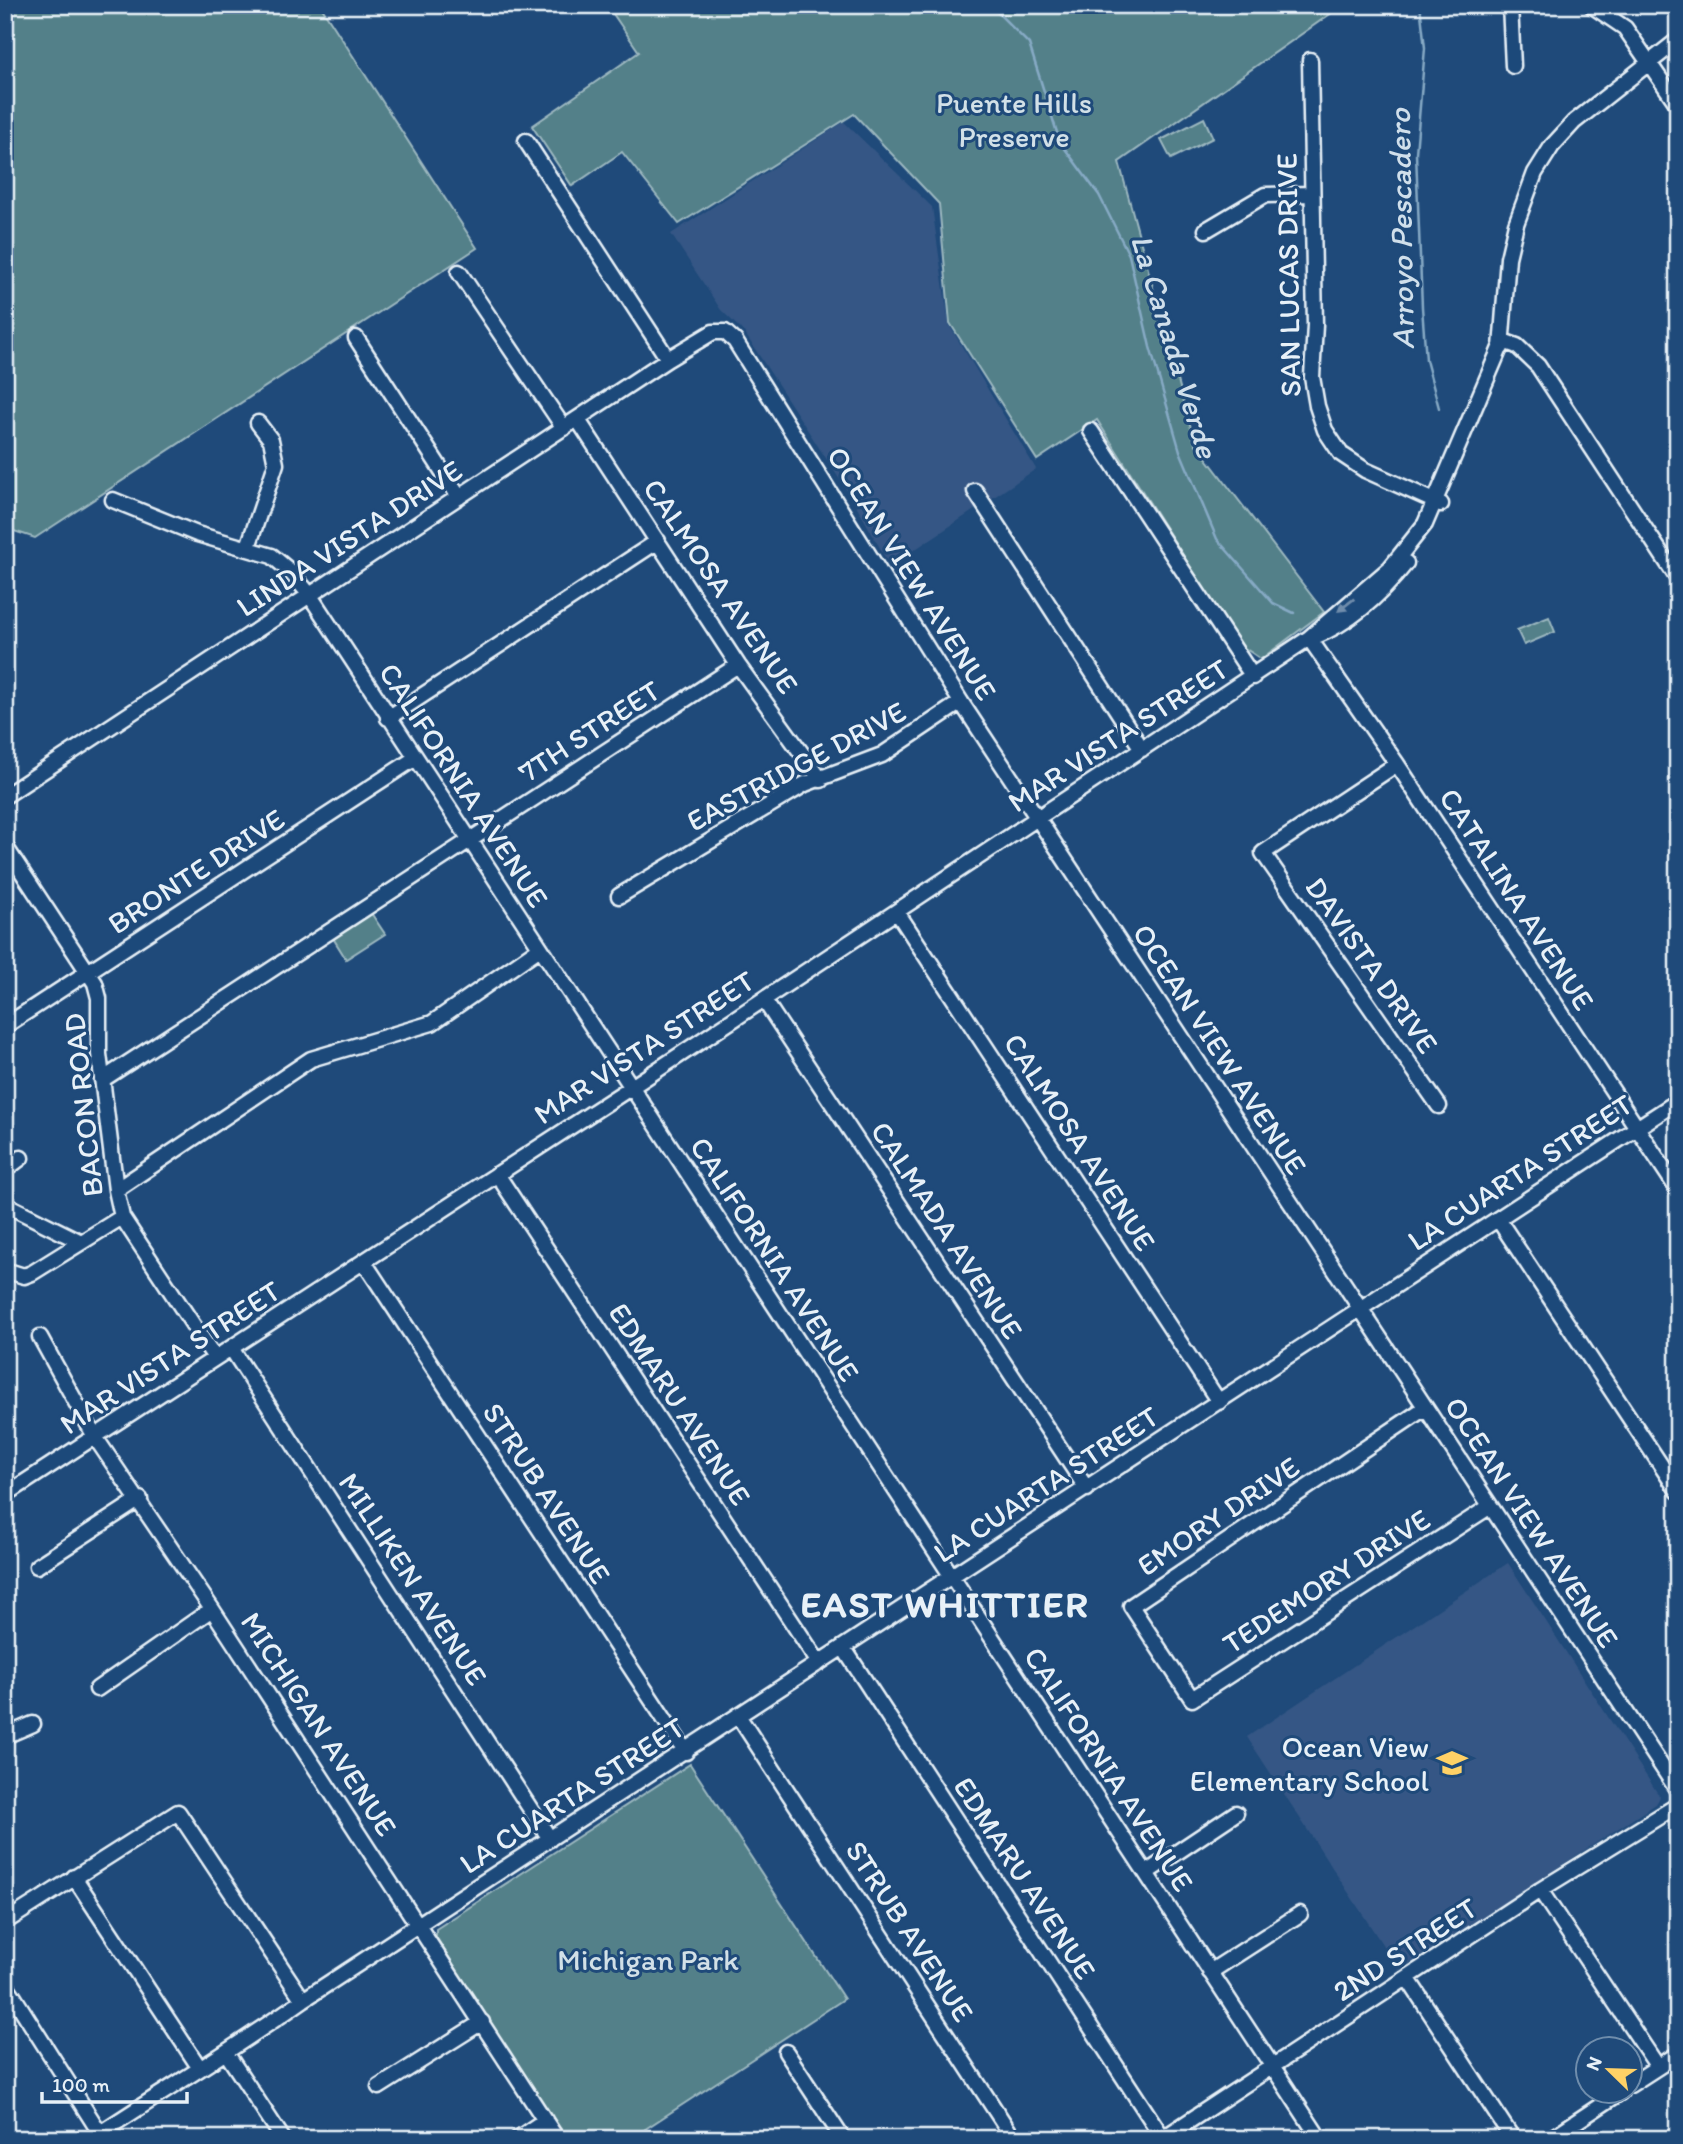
<svg xmlns="http://www.w3.org/2000/svg" width="1683" height="2144" viewBox="0 0 1683 2144" font-family="Itim,sans-serif">
<rect width="100%" height="100%" fill="#1f4a7a"/>
<filter id="ink" filterUnits="userSpaceOnUse"><feTurbulence type="fractalNoise" baseFrequency=".0143" numOctaves="2"/><feDisplacementMap in="SourceGraphic" scale="14" xChannelSelector="R" yChannelSelector="G"/><feConvolveMatrix kernelMatrix="1 2 1 2 8 2 1 2 1" color-interpolation-filters="sRGB"/></filter>
<g filter="url(#ink)">
<path fill="#365785" d="M844 122 932 207 949 325 1036 469 890 566 855 503 744 332 721 310 671 234Z
M1508 1563 1660 1797 1656 1804 1399 1970 1247 1737Z"/>
<path fill="#528089" stroke="#9db8c0" stroke-width="2" d="M5 5H320L477 248 35 538 5 528Z
M607 5H1343L1119 162 1195 443 1324 612 1261 659 1240 645 1097 420 1037 460 950 323 939 204 854 114 679 224 622 152 572 186 532 126 639 52Z
M1204 118 1213 138 1171 159 1161 140Z
M1549 617 1555 632 1524 645 1517 630Z
M371 913 385 934 346 959 333 938Z
M690 1764 844 1999 630 2139H565L436 1937V1929Z"/>
<g fill="none" stroke-linecap="round" stroke-linejoin="round">
<path stroke="#87aac5" stroke-width="2.5" d="M990 5 1029 44 1060 142 1099 195 1129 255 1150 347 1180 451 1217 539 1273 603 1294 613
M1420 5 1425 48 1416 153 1422 307 1426 360 1439 408"/>
<g stroke="#e8f1f8" stroke-width="19">
<path id="minor" d="M1510 5 1513 66
M1591 5 1625 28 1678 105
M1310 60 1315 325 1312 377 1317 406 1325 430 1341 454 1365 470 1441 504
M526 141 668 359
M1206 230 1265 195 1312 194
M459 272 564 428
M356 338 459 497
M1503 341 1517 346 1538 366 1678 579
M1501 348 1508 258 1516 224 1535 173 1552 146 1574 122 1678 40
M578 420 738 665 821 780
M1091 431 1253 677
M975 491 1142 749
M113 500 197 534 272 556 291 572 309 594 1320 2139
M248 547 276 464 271 440 258 423
M1314 637C1352 622 1381 595 1406 563
M1309 638 1397 764 1678 1190
M388 718 658 541
M1397 764 1263 853 1439 1106
M5 796 668 359 713 332H725L735 341 961 702 1678 1791
M5 846 95 983 99 998V1054L116 1190 122 1217 215 1358
M619 896 805 784 882 755 961 702
M897 912 1219 1402
M764 1000 1087 1489
M5 1026 414 759
M102 1080 738 665
M5 1170 21 1158
M497 1174 819 1663
M116 1190 311 1059 432 1023 540 948
M5 1204 81 1242
M1498 1219 1678 1491
M364 1262 686 1752
M5 1270 24 1276 32 1273 122 1217
M40 1337 95 1437 212 1609 557 2139
M231 1348 550 1839
M1425 1408 1131 1606 1192 1699 1489 1507
M5 1495 630 1088 1309 638 1390 568 1425 524 1503 341
M37 1566 140 1499
M843 1647 1163 2138
M97 1689 212 1609
M739 1717 1014 2139
M5 1736 33 1724
M1146 1873 1236 1813
M74 1877 199 2067
M1540 1890 1658 2067
M5 1922 178 1812 303 2000
M1210 1972 1300 1914
M1408 1979 1513 2139
M5 1983 100 2133
M786 2052 843 2139
M227 2054 283 2139
M1630 2085 1678 2054
M379 2087 482 2022
M91 2139C162 2092 234 2049 303 2000L1678 1101
M517 2139 545 2120
M1162 2139 1540 1890 1678 1805
M1550 2139 1621 2092"/>
</g>
<use href="#minor" stroke="#1f4a7a" stroke-width="14"/>
</g>
<defs><path id="oneway-solid" d="M-6-.8H1V-3.2L6.5 0L1 3.2V.8H-6Z" transform="scale(1.75)"/></defs>
<use fill="#6f8dac" href="#oneway-solid" transform="translate(1346 605) rotate(142)"/>
</g>
<defs>
<g id="school-bare" transform="scale(2.415)"><path d="M0-5L7-2L0 1L-7-2ZM-4 1L0 2.5L4 1V4Q0 6-4 4Z" fill="#ffd166" stroke="#1f4a7a" stroke-width="2.5" paint-order="stroke"/></g>
</defs>
<g fill-rule="evenodd">
<use href="#school-bare" x="1452" y="1763"/>
</g>
<g text-anchor="middle" dominant-baseline="central" stroke-width="6" stroke-linejoin="round" paint-order="stroke">
<g font-size="30" fill="#d2e0e7" stroke="#1f4a7a">
<text x="1014" y="102">Puente Hills<tspan x="1014" dy="34">Preserve</tspan></text>
<text x="648" y="1959">Michigan Park</text>
</g>
<g font-size="30" fill="#e8f1f8" stroke="#1f4a7a">
<text transform="translate(1288 275) rotate(-91)">SAN LUCAS DRIVE</text>
<text transform="translate(349 538) rotate(-33)">LINDA VISTA DRIVE</text>
<text transform="translate(912 573) rotate(58)">OCEAN VIEW AVENUE</text>
<text transform="translate(721 586) rotate(56)">CALMOSA AVENUE</text>
<text transform="translate(589 731) rotate(-33)">7TH STREET</text>
<text transform="translate(1118 735) rotate(-33)">MAR VISTA STREET</text>
<text transform="translate(796 766) rotate(-28)">EASTRIDGE DRIVE</text>
<text transform="translate(464 785) rotate(57)">CALIFORNIA AVENUE</text>
<text transform="translate(196 871) rotate(-33)">BRONTE DRIVE</text>
<text transform="translate(1517 899) rotate(57)">CATALINA AVENUE</text>
<text transform="translate(1372 965) rotate(55)">DAVISTA DRIVE</text>
<text transform="translate(644 1047) rotate(-33)">MAR VISTA STREET</text>
<text transform="translate(1220 1049) rotate(57)">OCEAN VIEW AVENUE</text>
<text transform="translate(83 1105) rotate(-96)">BACON ROAD</text>
<text transform="translate(1080 1142) rotate(57)">CALMOSA AVENUE</text>
<text transform="translate(1520 1172) rotate(-33)">LA CUARTA STREET</text>
<text transform="translate(947 1230) rotate(57)">CALMADA AVENUE</text>
<text transform="translate(775 1259) rotate(57)">CALIFORNIA AVENUE</text>
<text transform="translate(170 1357) rotate(-33)">MAR VISTA STREET</text>
<text transform="translate(680 1404) rotate(57)">EDMARU AVENUE</text>
<text transform="translate(1046 1484) rotate(-33)">LA CUARTA STREET</text>
<text transform="translate(547 1493) rotate(57)">STRUB AVENUE</text>
<text transform="translate(1218 1516) rotate(-34)">EMORY DRIVE</text>
<text transform="translate(1532 1522) rotate(57)">OCEAN VIEW AVENUE</text>
<text transform="translate(413 1579) rotate(57)">MILLIKEN AVENUE</text>
<text transform="translate(1326 1581) rotate(-33)">TEDEMORY DRIVE</text>
<text transform="translate(319 1724) rotate(57)">MICHIGAN AVENUE</text>
<text transform="translate(1109 1769) rotate(57)">CALIFORNIA AVENUE</text>
<text transform="translate(572 1795) rotate(-33)">LA CUARTA STREET</text>
<text transform="translate(1025 1878) rotate(57)">EDMARU AVENUE</text>
<text transform="translate(910 1931) rotate(57)">STRUB AVENUE</text>
<text transform="translate(1405 1949) rotate(-33)">2ND STREET</text>
</g>
<g font-size="30" fill="#e8f1f8" stroke="#1f4a7a" text-anchor="end">
<text x="1429" y="1746">Ocean View<tspan x="1429" dy="34">Elementary School</tspan></text>
</g>
<g font-size="32" font-style="italic" fill="#d0dfeb" stroke="#1f4a7a">
<text transform="translate(1401 229) rotate(-91)">Arroyo Pescadero</text>
<text transform="translate(1175 346) rotate(73)">La Canada Verde</text>
</g>
<g font-size="37" font-weight="bold" letter-spacing="2" fill="#e8f1f8" stroke="#1f4a7a">
<text x="945" y="1604">EAST WHITTIER</text>
</g>
</g>
<rect width="1683" height="2144" fill="none" stroke="#1f4a7a" stroke-width="28"/>
<rect x="14" y="14" width="1655" height="2116" fill="none" stroke="#e8f1f8" stroke-width="2.5" filter="url(#ink)"/>
<g transform="translate(1609 2070) rotate(293)"><circle r="33" fill="#1f4a7a" stroke="#6f8dac" stroke-width="2"/>
<path d="M0-5L12 26L0 18L-12 26Z" fill="#ffd166"/>
<text y="-10" font-size="19" font-weight="bold" text-anchor="middle" fill="#e8f1f8">N</text>
</g>
<path d="M42 2092v10h145v-10" fill="none" stroke="#e8f1f8" stroke-width="3.5"/>
<text x="52" y="2092" font-size="21" fill="#e8f1f8" stroke="#1f4a7a" stroke-width="5" paint-order="stroke">100 m</text>
</svg>
